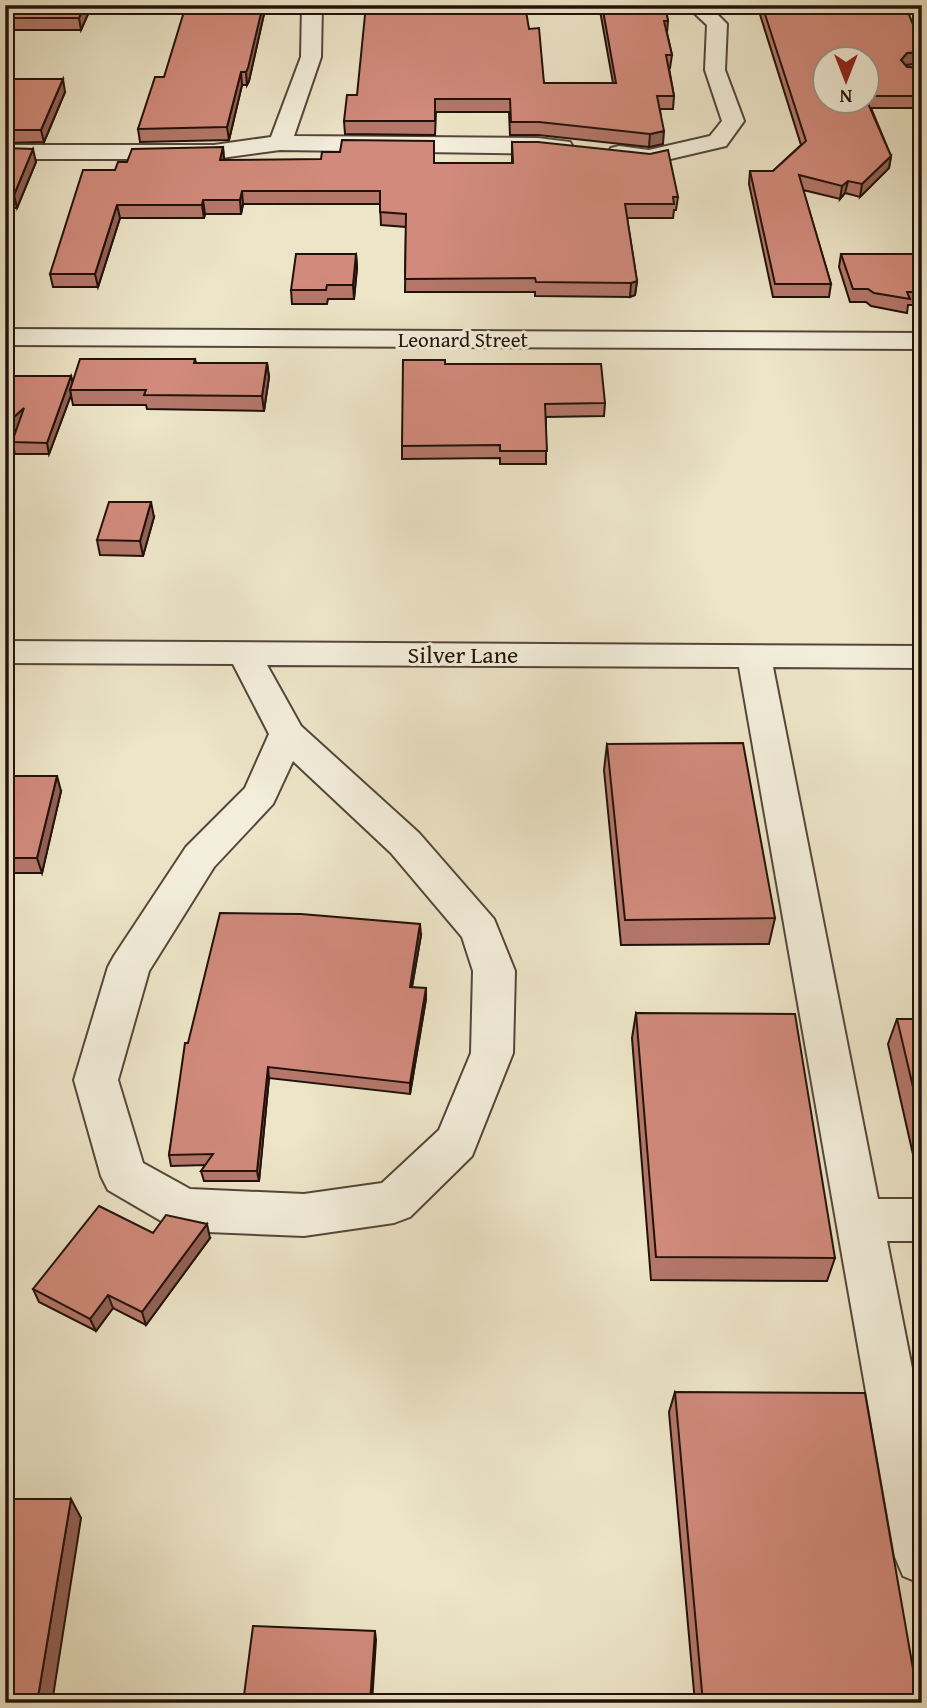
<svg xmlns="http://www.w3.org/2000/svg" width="927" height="1708" viewBox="0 0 927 1708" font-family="'Gentium Book Plus',serif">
<rect width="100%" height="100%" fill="#ede5c8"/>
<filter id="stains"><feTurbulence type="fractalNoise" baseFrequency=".00286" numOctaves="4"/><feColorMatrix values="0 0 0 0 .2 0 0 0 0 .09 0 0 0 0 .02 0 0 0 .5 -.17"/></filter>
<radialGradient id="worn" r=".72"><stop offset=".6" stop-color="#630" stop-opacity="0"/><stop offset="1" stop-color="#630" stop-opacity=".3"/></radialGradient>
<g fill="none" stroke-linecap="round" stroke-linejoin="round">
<g stroke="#55463a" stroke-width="4">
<path id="minor" d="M302 5H322L321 57 294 136 538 138 570 142 573 147 570 152 562 154 280 150 214 159H5V145H214L271 137 301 57Z
M669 5H708L727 24 725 70 744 121 726 146 649 164 611 158 608 153 611 148 619 146 649 150 710 136 722 121 705 70 707 25 693 12 672 9Z
M5 329 922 333V349L5 345Z
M5 641 922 646V668L773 667 878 1199H922V1241H887L922 1419V1584L903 1576 895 1557 739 667 267 665 301 726 419 833 494 919 515 971 513 1053 472 1156 410 1217 394 1223 304 1236 184 1231 168 1225 108 1190 101 1176 74 1080 108 967 114 956 186 847 245 788 269 734 233 664 5 663ZM293 761 391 853 462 937 473 971 471 1053 439 1130 382 1183 304 1194 190 1189 143 1163 118 1080 149 971 214 867 273 804Z"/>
</g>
<use href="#minor" fill="#f3eedb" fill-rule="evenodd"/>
</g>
<path fill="#b4776a" stroke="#22110b" stroke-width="2" fill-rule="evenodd" d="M5 5H92L81 30H5Z
M266 5 249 81 247 85H242L229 140 140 142 138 129 164 77Z
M599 5H665L668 21 667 33 672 55 670 68H669L674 96 673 109H660L663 144 649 147 538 135H510L509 112H436L435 135 345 134 344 121 357 95 529 29 544 83H613Z
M757 5H905L922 63 906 65 907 67 922 68V108H871L891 156 889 168 860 197 845 193 840 199 803 190 831 284 829 297H773L749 184 750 171H773L801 145ZM867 60V102H825Z
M5 79 65 92 44 142 5 143Z
M512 142 678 197 676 210H674L673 218H627L637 281 635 295 630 297 535 296V292H405L406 227 381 225 380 204H243L241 214H205L204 218H120L98 287H53L50 274 115 170 223 147 224 160 434 163H512Z
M5 148 36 162 17 208H5Z
M356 254 357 268 354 299H328L327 304H292L291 290Z
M841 254H922V305H908L907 313 871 306 866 302H850L839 267Z
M195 359 196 363H267L269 377 264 411 147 409 146 405H73L71 395 49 454H15L12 442 17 429 5 439V376H71L72 382Z
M445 364 605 403 604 416 546 417V464H500V458L402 459V446Z
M154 517 143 556 100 555 97 540Z
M917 709 922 710V759H917L913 725Z
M607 744 775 918 769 944 621 945 604 770Z
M61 791 42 873H5V805Z
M421 935 412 987 426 999 410 1094 269 1078 259 1181H204L201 1171 206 1165 171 1166 169 1155 188 1043Z
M636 1013 835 1258 827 1281 651 1280 632 1038Z
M897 1019H922V1181H919L888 1044Z
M153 1233 210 1238 146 1325 113 1308 96 1331 39 1302 33 1289Z
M675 1392 919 1703H695L669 1412Z"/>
<path fill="#926156" stroke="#22110b" stroke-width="2" d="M85 5H92L81 30 79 18Z
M263 5H266L249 81 247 85 246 72Z
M922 52V63L905 65 901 60 907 53Z
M241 72 242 85 229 140 227 127Z
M63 79 65 92 44 142 41 130Z
M664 131 663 144 649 147 650 134Z
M223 147 224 160H220Z
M33 149 36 162 17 208 14 195Z
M891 156 889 168 860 197 862 184Z
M848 181 845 193 840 199 842 186Z
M242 191 243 204 241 214 240 200Z
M203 200 205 214 204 218 202 205Z
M117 205 120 218 98 287 95 274Z
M356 254 357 268 354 299 353 285Z
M637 281 635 295 630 297 631 283Z
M267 363 269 377 264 411 262 396Z
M71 376 74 387 70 390 71 395 49 454 47 443Z
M24 408 27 420 5 439V425Z
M151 502 154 517 143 556 140 541Z
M57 776 61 791 42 873 37 858Z
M420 924 421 935 410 998V987Z
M426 988V999L410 1094V1083Z
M268 1067 269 1078 259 1181 257 1171Z
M207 1224 210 1238 146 1325 142 1312Z
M108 1295 113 1308 96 1331 90 1319Z
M71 1499 81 1518 52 1703H37Z
M375 1631 376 1640 372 1703H370Z"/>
<path fill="#d18a7b" stroke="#22110b" stroke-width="2" d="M5 5H85L79 18H5Z
M186 5H263L248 68 246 72H241L227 127 138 129 155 77H164Z
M366 5H525L529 29 539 28 544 83H616L602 5H665L668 21H664L672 55H666L674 96H657L664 131 650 134 539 122H511L510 99H435V121H344L347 95H357Z
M762 5H905L922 46V52L907 53 901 60 907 67 922 68V96H867V60H825V102L867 101 891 156 862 184 848 181 842 186 799 175 831 284H775L750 171H773L806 141Z
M5 79H63L41 130H5Z
M342 140 434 141V163H513L512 142H538L650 154 668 150 678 197H673L674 204H625L637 281 631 283 536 282 535 278 405 279 406 214 380 212V191H242L240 200H203L202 205H117L95 274H50L83 170H115L118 162H127L132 149 223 147 220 160 321 159 322 152H340Z
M5 148 33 149 14 195H5Z
M296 254H356L353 285H327L326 290H291Z
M841 254H922V292H907L910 299 874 293 868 289H853Z
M80 359H195L194 363H267L262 396 144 395 146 390H70Z
M403 360H445V364H601L605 403 545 404 547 451H500V445L402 446Z
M5 376H71L47 443 12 442 24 408 5 425Z
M109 502H151L140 541 97 540Z
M917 709 922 710V744H921Z
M743 743 775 918 625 920 607 744Z
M13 776H57L37 858H5V805Z
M220 913 301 914 420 924 410 987 426 988 410 1083 268 1067 257 1171H201L213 1154 169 1155 185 1043H188Z
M636 1013 795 1014 835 1258 656 1257Z
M897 1019H922V1125Z
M99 1206 153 1233 166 1215 207 1224 142 1312 108 1295 90 1319 33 1289Z
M675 1392 865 1393 919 1703H703Z
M5 1499H71L37 1703H5Z
M253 1626 375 1631 370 1703H243Z"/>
<g text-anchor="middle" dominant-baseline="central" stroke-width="6" stroke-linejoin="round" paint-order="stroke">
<g font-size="21" fill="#22110b" stroke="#f3eedb">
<text x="463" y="339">Leonard Street</text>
</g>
<g font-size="24" fill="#22110b" stroke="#f3eedb">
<text x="463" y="654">Silver Lane</text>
</g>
</g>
<rect width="927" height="1708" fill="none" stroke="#ede5c8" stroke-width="28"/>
<rect x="7" y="7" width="913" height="1694" fill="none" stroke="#22110b" stroke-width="3.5"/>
<rect x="14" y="14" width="899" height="1680" fill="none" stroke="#22110b" stroke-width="2"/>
<g transform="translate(846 80) rotate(180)"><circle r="33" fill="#f3eedb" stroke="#9f9688" stroke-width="2"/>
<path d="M0-5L12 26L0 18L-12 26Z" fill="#8f2418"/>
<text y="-10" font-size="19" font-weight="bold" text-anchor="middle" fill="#22110b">N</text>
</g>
<rect width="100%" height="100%" filter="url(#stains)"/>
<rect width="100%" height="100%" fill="url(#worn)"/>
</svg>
